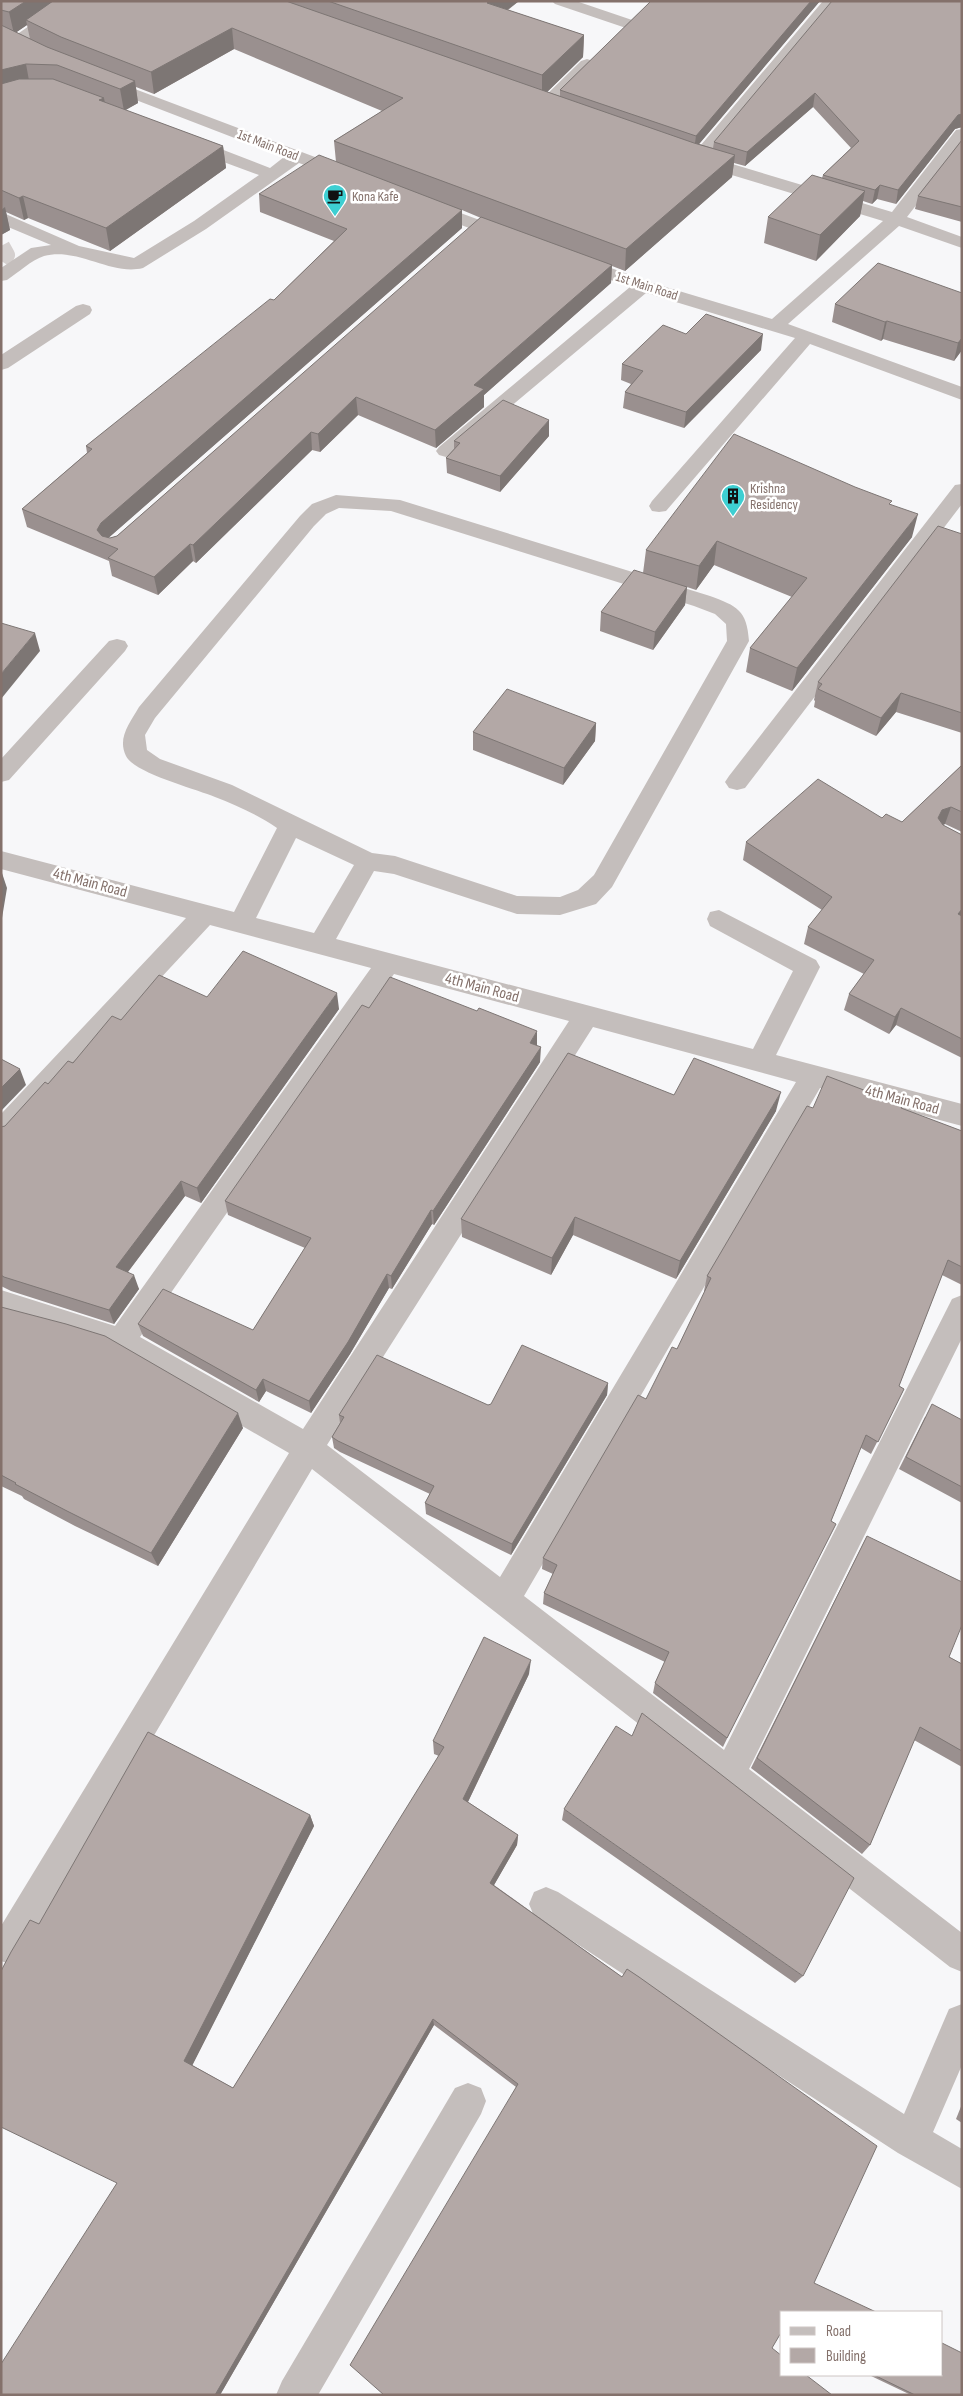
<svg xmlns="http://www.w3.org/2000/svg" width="963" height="2396" viewBox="0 0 963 2396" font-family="'Sofia Sans Condensed',sans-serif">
<rect width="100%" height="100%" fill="#f7f7f9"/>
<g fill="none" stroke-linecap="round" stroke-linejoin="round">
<path stroke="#d4cfce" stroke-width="18" stroke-dasharray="18 9" stroke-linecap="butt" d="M1 246 6 255 1 263"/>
<path fill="#c4bebc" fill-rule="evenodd" d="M66 1H85L22 45H10L8 42 10 39Z
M552 1H576L635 21 637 24 635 27H623L555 4Z
M823 1H839L709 157 892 212 956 130 962 129V146L907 217 962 237V248L899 226 788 324 962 387V400L810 344 666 511 659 512 652 511 649 506 652 501 795 338 646 293 453 455 446 457 439 455 436 451 439 447 630 287 572 266 569 262 572 258H584L649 282 772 319 883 221 692 163 672 156 670 152 672 148 678 147 695 152Z
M587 59 593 61 595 64 593 67 550 109H538L536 106 538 103 581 61Z
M103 77 352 171 355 175 352 179 346 180 299 163 206 229 143 268C111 276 78 247 44 256 31 260 18 273 7 280L1 281V268L31 248 51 245 1 224V212L79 246 134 258 194 221 259 175 183 147 181 143 183 139H195L270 168 284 157 97 85 95 82 97 79Z
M428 201 515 233 518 237 515 241H503L422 210 419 206 422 202Z
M83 304 90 306 92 310 90 314 8 368 1 370V355L76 306Z
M962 484V504L745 788 737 790 729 788 725 782 729 776 955 485Z
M336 495 400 500 710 596C737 606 747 610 749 641L612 887 596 904 560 915 517 914 394 874 374 871 336 939 753 1049 793 971 710 926 707 919 710 912 719 910 816 960 820 967 776 1055 962 1104V1126L820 1088 524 1596 724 1750 952 1299 962 1295V1338L749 1769 962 1933V1972L950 1967 312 1469 22 1958 10 1964 1 1961V1926L289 1453 113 1351 1 1316V1290L115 1326 371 968 210 925 10 1140 1 1143V1114L186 918 1 869V851L234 912 277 828C258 815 236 805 215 797 196 789 134 773 126 756 117 738 130 723 139 707L300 516 312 504ZM339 508 391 511 694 606 715 614 726 624 727 641 594 875 578 890 560 897 517 896 395 856 372 853 232 785 160 759 147 750 145 735 155 718 314 526 326 514ZM296 838 354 865 314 933 256 918ZM394 974 569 1021 303 1429 140 1337ZM593 1027 796 1082 500 1577 327 1445Z
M117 639 125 641 128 646 125 651 9 780 1 782V759L109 641Z
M546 1887 558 1892 904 2114 949 2009 962 2004V2065L933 2132 962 2149V2189L898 2153 534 1916 529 1904 534 1892Z
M468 2083 481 2088 486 2101 481 2114 318 2395H276L282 2381 455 2088Z"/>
</g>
<path fill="#9a908f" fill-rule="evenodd" d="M1 1H519L508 10 584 35 583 57 547 92 560 96V90L651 1H820L699 144 713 148 714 142 962 1V127L955 129 896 204 877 199 872 204 863 201 860 216 816 261 764 243 768 217 822 178 823 175 851 148 813 107 745 166 734 163 732 177 625 271 612 266 611 283 484 395V407L436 448 358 415 320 452 312 450 196 563 193 561 158 595 112 576 109 561 27 527 22 509 87 453 86 446 274 300 334 241 260 212 259 194 336 162 334 141 382 111 234 49 154 94 136 87 138 103 125 110 223 146 226 168 110 251 28 218 24 220 6 212 10 230 1 235ZM27 25 30 39 16 32ZM462 210 481 218 117 536 110 538H108L462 228Z
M962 140V222L915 209 918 196Z
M962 293V350L954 361 883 339 881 341 832 322 835 304Z
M686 334 761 350 684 428 623 408 625 392 631 384 621 380 622 364Z
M549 436 500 492 447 473 446 458 454 449V441Z
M891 504 912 537 792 691 746 672 750 648 792 597 714 565 696 590 687 587 685 605 653 650 600 631 601 612 643 573 646 550Z
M962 534V733L896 712 876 736 814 707 815 701 814 700 818 682Z
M596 723 595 741 563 785 473 750V732Z
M962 765V832L945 824 943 825 962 835V1058L896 1025 889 1034 844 1010 849 994 864 974 804 944 808 927 822 910 743 860 746 842 882 818 902 822Z
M207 997 339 1009 201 1203 185 1196 128 1272 139 1289 114 1324 11 1291 1 1286V1127L5 1126 48 1084 121 1020Z
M369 1008 537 1046 540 1062 434 1225 432 1224 392 1289 389 1288 350 1354 311 1413 266 1391 259 1402 143 1336 138 1324 253 1330 305 1248 228 1215 225 1201Z
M674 1095 776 1111 676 1279 573 1235 551 1275 462 1237 461 1219Z
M813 1108 902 1109 962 1131V1285L942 1275 899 1386 904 1389 871 1454 861 1448 831 1521 723 1747 653 1693 655 1683 665 1662 543 1604 544 1593 553 1574 542 1569 543 1558 646 1399 677 1349 705 1291H704L707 1276Z
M1 1307 243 1428 158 1566 75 1526 24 1499 22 1496 1 1486Z
M608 1383 607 1395 511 1555 426 1514 425 1503 430 1494 340 1452 334 1448 332 1437 340 1423 339 1415 488 1405Z
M925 1417 962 1420V1503L899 1469Z
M867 1536 949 1657 962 1664V1767L914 1740 870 1845 862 1854 751 1768Z
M529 1674 468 1802 518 1835 517 1845 494 1885 622 1977 384 2395 516 2087 434 2025 220 2395H1L117 2183 39 1924 310 1815 314 1826 192 2065 233 2088 439 1756 434 1754 433 1741Z
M564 1809 803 1976 795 1983 562 1820Z
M962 2104V2123L956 2119Z
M869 2375H942L962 2395H911Z"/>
<path fill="#7d7674" d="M26 1H63L26 20 27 25 14 34 9 12Z
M489 1H519L487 25V3Z
M811 1H820L694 150 696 136Z
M232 28 234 49 154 94 151 72Z
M584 35 583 57 542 97V75Z
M26 64 30 86 1 93V70Z
M135 81 138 103 124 111 120 89Z
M815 93 813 107 745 166 747 152Z
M104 98 108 120 99 100Z
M962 114V127L955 129 896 204 898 190 958 115Z
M223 146 226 168 110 251 106 228Z
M735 155 732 177 625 271 626 249Z
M880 185 877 199 872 204 875 190Z
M865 191 860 216 816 261 820 235Z
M23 196 28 218 24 220 19 198Z
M5 207 10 230 1 235V210Z
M462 210V228L105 541 97 530 101 523Z
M612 265 611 283 484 395V407L436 448 435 430 474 385Z
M887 321 883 339 881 341 885 322Z
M763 334 761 350 684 428 686 412Z
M962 338V350L954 361 958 343Z
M356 397 358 415 320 452 318 434Z
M549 420V436L500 492V476Z
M311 432 312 450 196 563 193 545Z
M918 514 912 537 792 691 797 668Z
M717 541 714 565 696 590 699 566Z
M190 544 193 561 158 595 154 577Z
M687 587 685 605 653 650 655 632Z
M35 633 40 651 1 699V674Z
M901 693 896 712 876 736 881 718Z
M596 723 595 741 563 785 564 768Z
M951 807 945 824 936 828 938 818 942 810Z
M1 870 7 888 1 924Z
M962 909V918L958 914Z
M337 993 339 1009 201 1203 197 1188Z
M901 1008 896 1025 889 1034 895 1017Z
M537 1031V1046L530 1043Z
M541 1047 540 1062 434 1225 433 1211Z
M20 1069 26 1085 1 1111V1088Z
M781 1092 776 1111 676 1279 680 1261Z
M181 1181 185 1196 121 1281 116 1267Z
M431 1210 432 1224 392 1289 391 1276Z
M575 1217 573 1235 551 1275 552 1258Z
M387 1274 389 1288 350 1354 311 1413 309 1401Z
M134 1275 139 1289 114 1324 109 1310Z
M263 1379 266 1391 259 1402 256 1390Z
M608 1383 607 1395 511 1555 512 1544Z
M238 1413 243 1428 158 1566 151 1553Z
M531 1660 529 1674 464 1810 463 1799Z
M310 1815 314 1826 192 2066 184 2061Z
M518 1835 517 1845 490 1892V1883Z
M433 2019 434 2025 220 2395H215Z"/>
<path fill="#b3a8a6" stroke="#7d7674" d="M1 1H26L9 12 1 10Z
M53 1H286L694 143 735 155 626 249 334 141 403 98 232 28 151 72 61 37 26 20Z
M328 1H489L487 3 584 35 542 75Z
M651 1H811L696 136 560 90Z
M832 1H962V114L958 115 898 190 880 185 875 190 823 175 859 141 815 93 747 152 714 142Z
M1 25 47 47 135 81 120 89 57 65 26 64 1 70Z
M19 79H53L104 98 99 100 223 146 106 228 23 196 19 198 1 190V84Z
M962 140V207L918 196Z
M319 155 462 210 101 523 97 530 102 536 110 538 117 536 481 217 612 265 474 385 484 389 435 430 356 397 318 434 311 432 193 545 190 544 154 577 108 558 118 549 22 509 92 449 86 446 270 299 274 300 347 229 259 194Z
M812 175 865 191 820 235 768 217Z
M878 263 962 293V338L958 343 887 321 885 322 835 304Z
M706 314 763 334 686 412 625 392 643 371 622 364 663 325 686 334Z
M503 400 549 420 500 476 446 458 460 443 454 441Z
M734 434 855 487 892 501 889 504 918 514 797 668 750 648 807 578 717 541 699 566 646 550Z
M938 526 962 534V713L901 693 881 718 818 689 822 684 818 682Z
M634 570 687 587 655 632 601 612Z
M1 623 35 633 1 674Z
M507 689 596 723 564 768 473 732Z
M962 765V812L951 807 942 810 938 818 943 825 962 835V909L958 914 962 916V1039L901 1008 895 1017 849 994 874 960 808 927 832 897 746 842 818 779 882 818 886 814 902 822Z
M243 951 337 993 197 1188 181 1181 116 1267 134 1275 109 1310 4 1277 1 1275V1127L5 1126 45 1082 48 1084 68 1061 73 1063 112 1016 121 1020 159 975 207 997Z
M390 977 477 1011 479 1008 537 1031 530 1043 541 1047 433 1211 431 1210 391 1276 387 1274 348 1342 309 1401 263 1379 256 1390 138 1324 163 1289 253 1330 311 1238 225 1201 362 1005 369 1008Z
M568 1053 674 1095 694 1058 781 1092 680 1261 575 1217 552 1258 461 1219Z
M1 1059 20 1069 1 1088Z
M827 1076 903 1105 901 1108 962 1131V1267L948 1260 899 1386 904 1389 878 1442 866 1435 831 1521 836 1524 727 1738 655 1683 669 1652 544 1593 557 1565 543 1558 638 1395 646 1399 672 1347 677 1349 711 1278 707 1276 807 1106 813 1108Z
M1 1307 66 1324 105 1336 238 1413 151 1553 67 1511 15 1484 16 1483 1 1475Z
M522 1345 608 1383 512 1544 425 1503 434 1486 338 1441 332 1437 344 1417 339 1415 377 1355 488 1405 491 1404Z
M932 1404 962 1420V1487L906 1457Z
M867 1536 962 1582V1625L949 1657 962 1664V1751L920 1727 870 1845 757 1758Z
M484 1637 531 1660 463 1799 518 1835 490 1883 622 1977 627 1969 639 1977 877 2146 814 2283 876 2312H782V2331L772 2348 782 2356V2375H806L832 2395H384L350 2365 518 2084 433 2019 215 2395H1V2364L117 2183 1 2127V1971L11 1952 30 1920 39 1924 148 1732 310 1815 184 2061 233 2088 444 1747 433 1741Z
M642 1713 854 1878 803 1976 564 1809 616 1726 632 1736Z
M942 2343 962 2353V2395H915L874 2375H942Z"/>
<defs>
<g id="cafe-pin" transform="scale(1.25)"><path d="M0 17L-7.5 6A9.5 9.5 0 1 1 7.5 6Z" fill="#3ecfd2" stroke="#fff"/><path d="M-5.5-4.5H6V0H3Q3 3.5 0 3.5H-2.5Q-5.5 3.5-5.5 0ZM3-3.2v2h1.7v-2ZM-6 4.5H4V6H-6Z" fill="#111"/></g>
<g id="building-pin" transform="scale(1.25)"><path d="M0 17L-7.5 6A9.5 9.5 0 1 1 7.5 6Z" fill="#3ecfd2" stroke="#fff"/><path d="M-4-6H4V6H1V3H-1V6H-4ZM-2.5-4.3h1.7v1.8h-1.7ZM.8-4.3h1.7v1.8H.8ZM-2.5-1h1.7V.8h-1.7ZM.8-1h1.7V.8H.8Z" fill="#111"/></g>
</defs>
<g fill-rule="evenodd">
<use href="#cafe-pin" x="335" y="196"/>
<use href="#building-pin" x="733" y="496"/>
</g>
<g text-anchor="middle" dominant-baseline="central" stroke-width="5" stroke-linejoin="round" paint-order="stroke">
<g font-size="14" fill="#84716b" stroke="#fff">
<text transform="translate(268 145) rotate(21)">1st Main Road</text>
<text transform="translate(647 286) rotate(18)">1st Main Road</text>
</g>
<g font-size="14" fill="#84716b" stroke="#fff" text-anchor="start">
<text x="352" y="196">Kona Kafe</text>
<text x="750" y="488">Krishna<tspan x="750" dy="16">Residency</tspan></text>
</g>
<g font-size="16" fill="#84716b" stroke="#fff">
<text transform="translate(90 883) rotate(15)">4th Main Road</text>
<text transform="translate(482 988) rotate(15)">4th Main Road</text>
<text transform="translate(902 1100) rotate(15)">4th Main Road</text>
</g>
</g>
<rect width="963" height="2396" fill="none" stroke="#84716b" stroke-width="5"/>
<rect x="780" y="2311" width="162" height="65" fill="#ffffff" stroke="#cec6c4"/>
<rect x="790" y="2327" width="25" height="8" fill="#c4bebc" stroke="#cec6c4"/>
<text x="826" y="2336" font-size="15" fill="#84716b">Road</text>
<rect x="790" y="2348" width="25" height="15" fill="#b3a8a6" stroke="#cec6c4"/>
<text x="826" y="2361" font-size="15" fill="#84716b">Building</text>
</svg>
